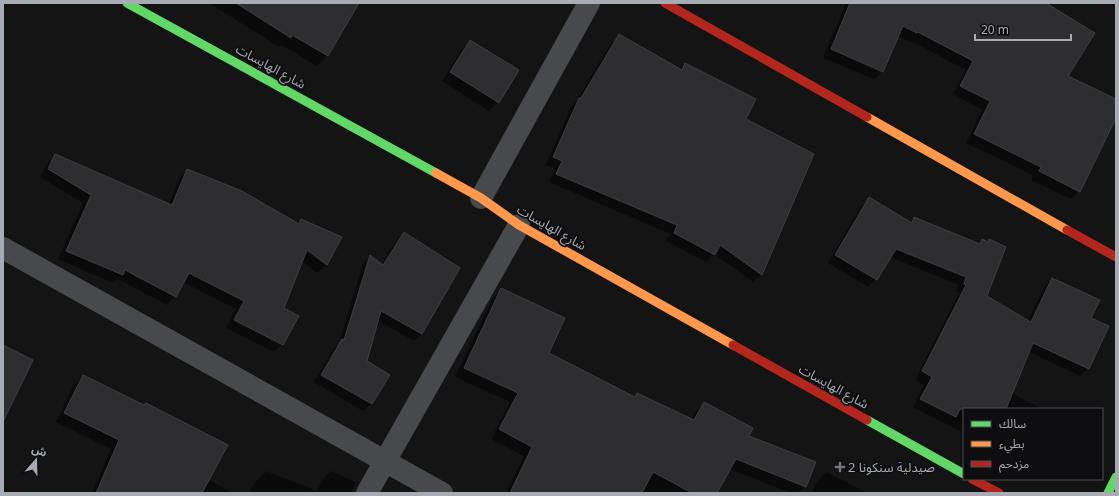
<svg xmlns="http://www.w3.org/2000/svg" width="1119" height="496" viewBox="0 0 1119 496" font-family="'Noto Sans','Noto Sans Arabic',sans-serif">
<rect width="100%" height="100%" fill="#141414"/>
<path fill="#0007" d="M209 3H358L328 55 317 66 281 45 279 47Z
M846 3H1044L1067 77 1116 100V116L1079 191 1071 199 1031 180 1033 175 966 143 982 110 953 94 966 70 909 40 908 41 898 36 883 71 874 79 823 58Z
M619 35 680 70 685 64 744 120 812 154 761 274 753 282 714 254 706 262 666 241 670 234 549 182 555 169 546 165 571 107 576 102 611 43Z
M470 41 498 102 489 111 442 81 461 50Z
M55 155 168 205 179 179 187 170 297 224 301 220 341 237 326 265 317 273 302 261 283 308 282 344 274 352 226 328 236 309 183 282 175 296 167 305 118 279 113 283 58 259 83 203 40 177 47 164Z
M869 198 910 223 914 219 978 244 982 241 987 242 990 240 986 296 1028 321 1044 287 1052 279 1090 318 1088 368 1080 376 1029 352 1012 393 1042 409H964V433L913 407 924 385 915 380 959 293 956 292 959 285 890 257 876 279 868 287 828 263 861 206Z
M404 233 422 334 414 341 377 320 366 362 388 375 371 404 363 411 314 382 334 348 339 343 363 264 370 256 381 265 396 241Z
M502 289 547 353 634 397 638 394 691 420 695 412 704 403 747 436 805 486 798 493H791L729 469 716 493H506L524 456 491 439 510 402 455 377 493 298Z
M83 376 208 479 232 493H92L111 449 56 422 74 385Z
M266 471 317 491 322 480 331 471 356 482 351 493H249L257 480Z
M826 472 868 493H811L817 482Z"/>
<path fill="#2e2e30" stroke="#3c3e40" d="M236 3H359L328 56 292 35 291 38Z
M850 3H1046L1095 33 1068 76 1116 99V118L1080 192 1039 171 1041 167 974 134 990 101 960 86 973 61 918 32 917 33 903 26 883 72 831 49Z
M619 34 682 70 685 63 756 99 746 119 814 154 762 275 720 245 715 255 674 233 677 225 556 174 562 161 553 157 579 98H581Z
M470 40 519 70 499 103 450 72Z
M55 154 172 205 187 169 242 191 299 224 301 219 342 237 327 265 307 250 284 308 299 316 283 345 234 320 244 301 189 273 176 297 125 270 123 275 66 251 91 195 48 169Z
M869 197 912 223 914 217 980 244 982 239 988 242 989 239 1006 247 987 296 1031 322 1052 278 1100 300 1091 318 1109 326 1089 369 1033 343 1006 409H960L956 417 920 399 932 377 922 371 966 285 964 284 966 277 896 249 877 280 835 255Z
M404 232 460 268 422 334 381 311 367 361 390 375 372 404 321 375 342 339 344 340 370 255 383 265Z
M501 288 565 318 549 353 635 397 637 393 694 420 704 402 753 428 749 436 816 462 806 487 736 459 717 493H692L653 472 642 493H510L532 447 499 429 518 393 464 368Z
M3 345 33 360 3 422Z
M83 375 144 405 146 403 228 445 202 493H96L119 440 64 413Z"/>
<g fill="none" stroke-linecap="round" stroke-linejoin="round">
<path stroke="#48494c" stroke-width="22" d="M481 198 589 3
M3 248 442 493
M367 493 519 225"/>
<path stroke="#63d668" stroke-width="9" d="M127 3 436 173
M867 420 964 474
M1108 493 1116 477"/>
<path stroke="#ff974d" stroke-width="9" d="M867 117 1067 230
M436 173 481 198 519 225 733 345"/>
<path stroke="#b3261e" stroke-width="9" d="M665 3 867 117
M1067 230 1116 257
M733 345 867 420
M972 479 999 493"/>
</g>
<path fill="#73767c" stroke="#0e0e10" stroke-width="1.5" d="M838 461h4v4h4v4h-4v4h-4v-4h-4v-4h4z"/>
<g text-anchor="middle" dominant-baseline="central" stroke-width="3.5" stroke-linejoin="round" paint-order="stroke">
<g font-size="13" fill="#a6abb4" stroke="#0e0e10">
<text transform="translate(271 66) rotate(29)">شارع الهايسات</text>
<text transform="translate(552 227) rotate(30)">شارع الهايسات</text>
<text transform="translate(834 386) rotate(29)">شارع الهايسات</text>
</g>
<g font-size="13" fill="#a6abb4" stroke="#0e0e10" text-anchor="start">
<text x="848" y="467">صيدلية سنكونا 2</text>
</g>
</g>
<rect width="1119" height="496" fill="none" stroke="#a6abb4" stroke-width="8"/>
<rect x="963" y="408" width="140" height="72" fill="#0e0e10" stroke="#4b4d52"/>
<rect x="971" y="421" width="20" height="6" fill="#63d668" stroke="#4b4d52"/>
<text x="999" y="428" font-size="12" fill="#a6abb4">سالك</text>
<rect x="971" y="441" width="20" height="6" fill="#ff974d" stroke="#4b4d52"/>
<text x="999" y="448" font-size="12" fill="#a6abb4">بطيء</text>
<rect x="971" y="461" width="20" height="6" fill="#b3261e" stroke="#4b4d52"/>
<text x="999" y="468" font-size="12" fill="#a6abb4">مزدحم</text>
<g transform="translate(36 460) rotate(20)" stroke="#0e0e10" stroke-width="3" paint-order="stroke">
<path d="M0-3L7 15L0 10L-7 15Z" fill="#a6abb4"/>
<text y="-6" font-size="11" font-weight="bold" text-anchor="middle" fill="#a6abb4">ش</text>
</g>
<path d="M975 34v6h96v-6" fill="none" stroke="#a6abb4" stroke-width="2"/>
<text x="981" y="34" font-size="12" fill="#a6abb4" stroke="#0e0e10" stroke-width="3" paint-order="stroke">20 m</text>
</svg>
